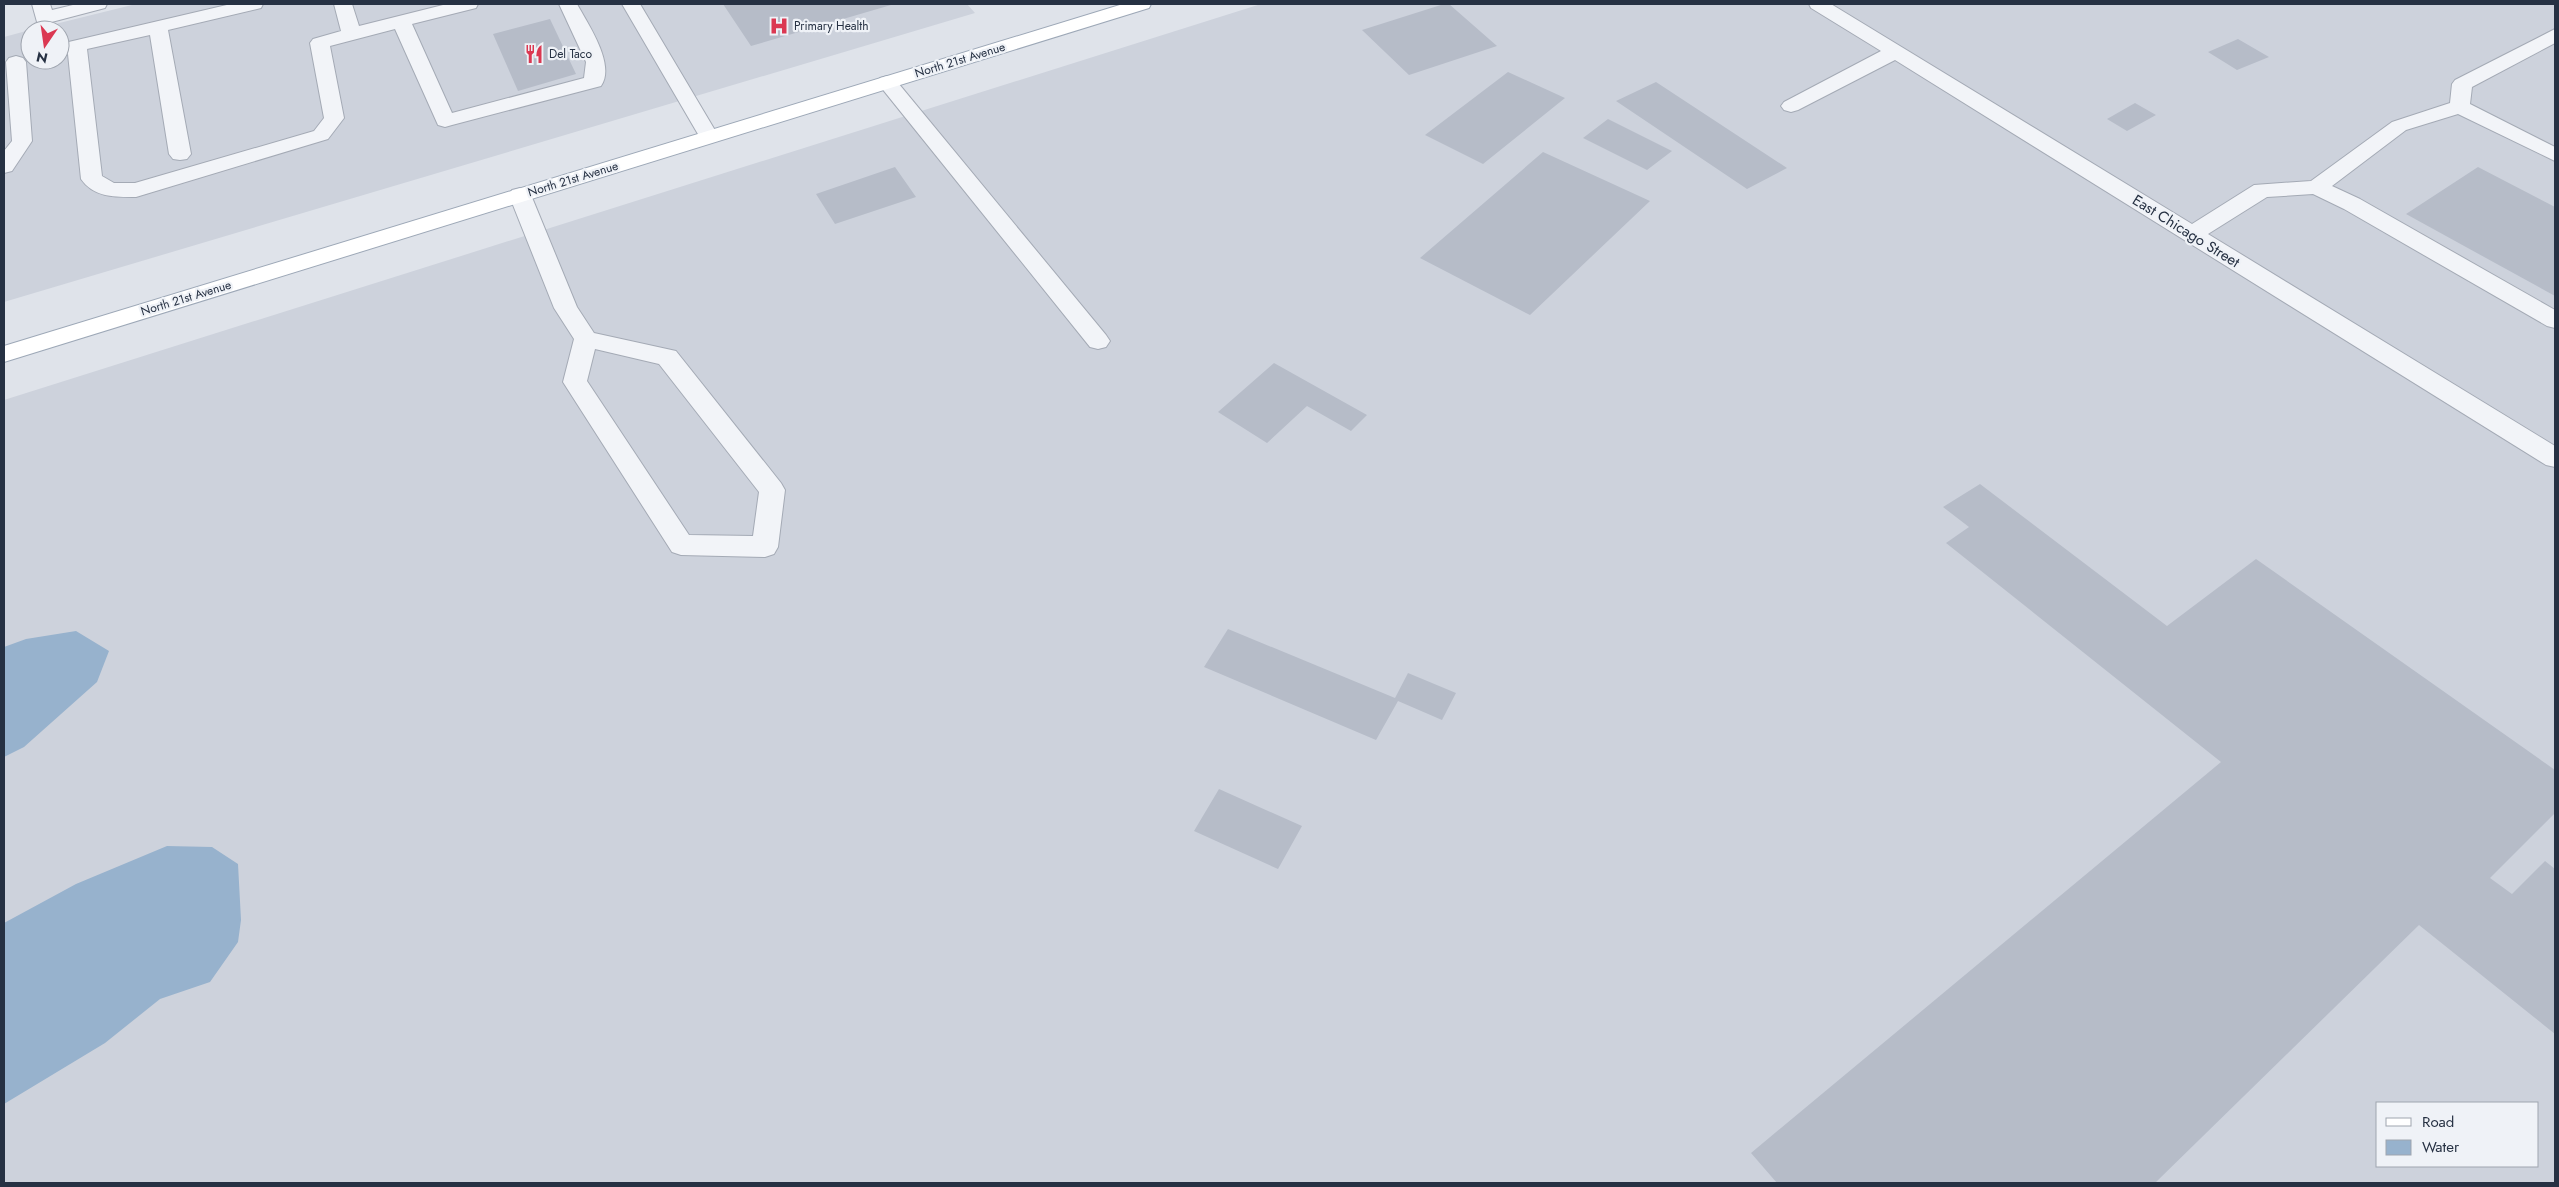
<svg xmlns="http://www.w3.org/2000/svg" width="2559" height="1187" viewBox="0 0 2559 1187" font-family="Jost,sans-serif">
<rect width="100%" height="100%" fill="#dfe3ea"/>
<path fill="#cdd2dc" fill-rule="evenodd" d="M136 4H967L975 13 4 302V37L30 30V60H60V30H31Z
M1261 4H2555V1183H4V400ZM2378 1103H2538V1166H2378Z"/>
<path fill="#97b2cd" d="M76 631 109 651 97 682 24 747 4 757V647L26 639Z
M167 846 212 847 238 864 241 920 238 942 210 982 160 999 105 1043 4 1104V923L76 884Z"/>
<path fill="#b6bcc8" d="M723 4H890L891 5 751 46Z
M1444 4H1449L1497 46 1409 75 1362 30Z
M550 19 576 74 518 91 493 34Z
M2238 39 2269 57 2237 70 2208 52Z
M1508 72 1565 98 1483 164 1425 135Z
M1656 82 1787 168 1747 189 1616 101Z
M2135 103 2156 115 2127 131 2107 119Z
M1608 119 1672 151 1647 170 1583 138Z
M1543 152 1650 201 1530 315 1420 258Z
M895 167 916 197 835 224 816 194Z
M2478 167 2555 207V296L2406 214Z
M1274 363 1367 415 1351 431 1307 406 1267 443 1218 412Z
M1980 484 2167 626 2256 559 2555 770V813L2490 878 2512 894 2545 861 2555 869V1034L2419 925 2155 1183H1777L1751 1153 2221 762 1946 543 1969 527 1943 507Z
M1228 629 1395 698 1408 673 1456 693 1442 720 1398 701 1376 740 1204 667Z
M1219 789 1302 826 1278 869 1194 831Z"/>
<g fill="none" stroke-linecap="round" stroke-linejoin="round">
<g stroke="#a4aab5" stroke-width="2">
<path id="minor" d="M32 4H50L52 10 77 4H107L105 8 44 24 37 22Z
M231 4H263L261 8 168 30 191 154 187 159 180 160 173 159 169 154 150 35 87 49 102 176 114 183H135L314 131 324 118 310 43 313 39 341 31 334 4H352L359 26 447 4H478L476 8 412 24 452 113 584 78 586 62 559 4H577C588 24 616 65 601 86L452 125 445 127 438 125 395 29 330 46 344 118 328 139 136 197C116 197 94 198 81 179L68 54 60 56V44Z
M622 4H640L719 137 716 141 709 143 702 141Z
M1809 4H1831L2192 224 2254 185 2311 181 2392 122 2450 103 2452 84 2455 80 2555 29V43L2472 87 2470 104 2555 147V161L2458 114 2406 130 2332 186 2360 199 2555 310V328L2547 326 2344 209 2313 194 2267 197 2208 234 2555 446V467L2546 465 1895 60 1798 110 1791 112 1784 110 1781 106 1784 102 1881 51 1811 8Z
M16 56 23 58 26 62 32 141 12 171 4 173V151L12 141 6 62 9 58Z
M887 76 894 78 1106 335 1110 341 1106 347 1098 349 1090 347 880 86 877 82 880 78Z
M520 188 528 190 531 195 577 307 594 333 676 351 781 483 785 490 778 547 774 554 765 557 681 555 672 552 563 382 574 339 554 308 509 195 512 190ZM595 349 659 364 759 492 753 536 689 535 587 381Z"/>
</g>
<g stroke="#9da8b7" stroke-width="2">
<path id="major" d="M1123 4H1151L1149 8 4 362V346Z"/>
</g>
<use href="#minor" fill="#f2f4f8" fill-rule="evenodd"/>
<use href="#major" fill="#fff" fill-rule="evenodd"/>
</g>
<defs>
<g id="hospital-bare" transform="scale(1.5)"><path d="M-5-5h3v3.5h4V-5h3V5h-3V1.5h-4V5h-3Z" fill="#db3852" stroke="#eff2f7" stroke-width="2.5" paint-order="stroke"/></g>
<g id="restaurant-bare" transform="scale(1.5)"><path d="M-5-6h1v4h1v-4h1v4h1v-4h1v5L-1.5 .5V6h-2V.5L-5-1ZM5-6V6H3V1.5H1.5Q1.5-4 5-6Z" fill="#db3852" stroke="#eff2f7" stroke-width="2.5" paint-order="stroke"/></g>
</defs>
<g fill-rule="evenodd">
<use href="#hospital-bare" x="779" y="26"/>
<use href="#restaurant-bare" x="534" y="54"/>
</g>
<g text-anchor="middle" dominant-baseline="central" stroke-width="4.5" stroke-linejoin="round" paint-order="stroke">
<g font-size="12" fill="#263143" stroke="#eff2f7" text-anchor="start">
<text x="794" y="26">Primary Health</text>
<text x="549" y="54">Del Taco</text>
</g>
<g font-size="12" fill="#263143" stroke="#eff2f7">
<text transform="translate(960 60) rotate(-17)">North 21st Avenue</text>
<text transform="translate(573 179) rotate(-17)">North 21st Avenue</text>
<text transform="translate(186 298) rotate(-17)">North 21st Avenue</text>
</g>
<g font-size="15" fill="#263143" stroke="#eff2f7">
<text transform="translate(2186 231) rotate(32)">East Chicago Street</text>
</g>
</g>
<rect width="2559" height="1187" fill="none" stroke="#263143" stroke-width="10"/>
<rect x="2376" y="1102" width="162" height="65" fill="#eff2f7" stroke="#9fa5af"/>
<rect x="2386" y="1118" width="25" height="8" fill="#ffffff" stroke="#9fa5af"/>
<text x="2422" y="1127" font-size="15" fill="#263143">Road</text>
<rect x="2386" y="1140" width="25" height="15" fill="#97b2cd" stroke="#9fa5af"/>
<text x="2422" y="1152" font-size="15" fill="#263143">Water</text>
<g transform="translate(45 45) rotate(193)"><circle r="24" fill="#eff2f7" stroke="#9fa5af"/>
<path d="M0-4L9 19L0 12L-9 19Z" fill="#db3852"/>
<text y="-8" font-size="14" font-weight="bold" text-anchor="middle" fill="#263143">N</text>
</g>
</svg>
